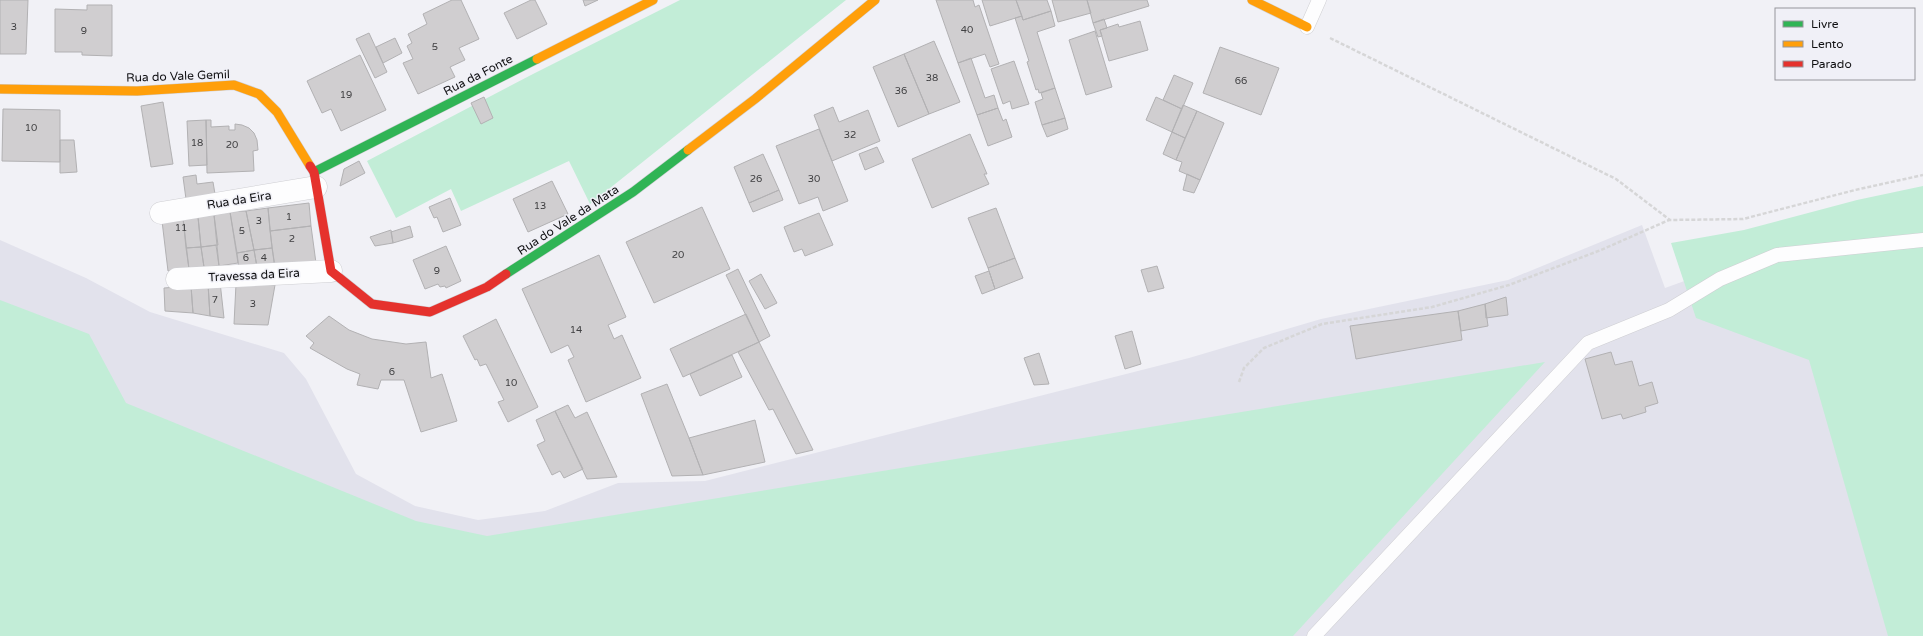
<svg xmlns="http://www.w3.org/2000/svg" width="1923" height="636" viewBox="0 0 1923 636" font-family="'Varela Round',sans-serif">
<rect width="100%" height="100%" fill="#f1f1f6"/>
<path fill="#e2e2ec" d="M1642 225 1665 288 1776 248 1923 636H0V240L86 278 150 312 284 353 306 379 356 474 415 506 478 520 545 511 618 483 705 481 1189 358 1321 319 1508 280Z"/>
<path fill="#c2edd7" d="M680 0H846L590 204 569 161 461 211 451 189 396 218 367 161 533 74Z
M1923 186V636H1888L1809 360 1696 318 1671 243 1744 230 1857 200Z
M0 300 89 334 126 403 416 521 487 536 1545 362 1293 636H0Z"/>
<path fill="#d0ced0" stroke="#b2b1b3" d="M0 0H28L26 54H0Z
M452 0H461L479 39 459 48 465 60 450 67 455 77 418 94 403 63 413 59 407 46 412 43 408 34 427 24 423 14Z
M531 0H535L547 24 517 39 504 13Z
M583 0H598L585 6Z
M936 0H973L975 7 979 5 999 64 990 67 985 54 958 63Z
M982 0H1016L1022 16 990 26Z
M1016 0H1047L1051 11 1023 20Z
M1052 0H1087L1091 13 1058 22Z
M1087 0H1147L1149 6 1093 23Z
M87 5H112V56L82 55V52H55V9L87 10Z
M1051 11 1055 26 1037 32 1055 88 1039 93 1038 89 1036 90 1027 62 1029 61 1015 18 1022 16 1023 20Z
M1104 19 1107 28 1100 30 1102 36 1098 37 1093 23Z
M1140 21 1148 50 1109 61 1100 30 1118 24 1119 27Z
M1095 31 1112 87 1086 95 1069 40Z
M369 33 387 72 375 78 356 39Z
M395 38 402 53 383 63 376 47Z
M934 41 960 102 929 114 904 54Z
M1220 47 1279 68 1261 115 1203 93Z
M904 54 929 114 898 127 873 67Z
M360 55 386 110 341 131 331 109 322 113 307 81Z
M971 58 985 98 994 95 998 108 977 115 958 63Z
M1014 61 1029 104 1012 109 1010 101 1003 104 991 69Z
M1174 75 1193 83 1182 109 1163 100Z
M1055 88 1065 118 1042 125 1035 102 1043 99 1041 93Z
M484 97 493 118 481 124 471 103Z
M1156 97 1182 109 1172 132 1146 120Z
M163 102 173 164 151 167 141 106Z
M1183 105 1197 111 1185 138 1172 132Z
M833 107 839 122 868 110 880 141 832 161 814 115Z
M998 108 1003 121 1006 119 1012 137 988 146 977 115Z
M3 109 60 110V162L2 161Z
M1197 111 1224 123 1200 180 1179 171 1182 162 1176 160Z
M1065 118 1068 129 1047 137 1042 125Z
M206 120 207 165 189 166 187 121Z
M206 120H211V127L229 126V130H235V124L242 125 249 128 254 133 257 140 258 150 253 151 254 171 207 173Z
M819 129 848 201 823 211 818 197 799 204 776 146Z
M1172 132 1185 138 1176 160 1163 154Z
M970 134 987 174H984L989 184 932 208 912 159Z
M60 140H74L77 172 60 173Z
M877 147 884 162 865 170 859 154Z
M763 154 779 190 749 203 734 167Z
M359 161 365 173 340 186 344 169Z
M1187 174 1200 180 1194 193 1183 190Z
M196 175 197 184 213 182 215 194 186 199 183 177Z
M552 181 568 214 528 232 513 199Z
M779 190 783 200 753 212 749 203Z
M450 198 461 225 443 232 437 217 434 218 429 207Z
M309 203 311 226 270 231 268 208Z
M702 207 730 269 654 303 626 242Z
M268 208 272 248 254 250 246 211Z
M996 208 1015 258 988 268 968 218Z
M246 211 254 250 237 253 230 212Z
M230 212 238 263 219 266 214 215Z
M819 213 833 245 805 256 802 249 794 252 784 227Z
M214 215 218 245 201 247 198 217Z
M198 217 201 247 186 248 183 218Z
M183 218 189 269 168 271 162 221Z
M311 226 316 263 275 268 270 231Z
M410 226 413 237 393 243 391 232Z
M391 230 393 243 375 246 370 237Z
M216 245 219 266 204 267 201 247Z
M446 246 461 281 446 288 445 286 440 287 438 284 425 289 413 260Z
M201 247 204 267 189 269 186 248Z
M272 248 275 268 257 267 254 250Z
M254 250 257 267 239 269 237 253Z
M599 255 626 317 608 325 614 339 622 335 641 378 586 402 568 360 574 357 568 345 551 353 522 289Z
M1015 258 1023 278 995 289 988 268Z
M1157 266 1164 288 1148 292 1141 270Z
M738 269 770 336 759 342 726 275Z
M989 271 995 289 982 294 975 276Z
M761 274 777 303 765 309 749 281Z
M220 282 224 318 210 316 208 284Z
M208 284 210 316 193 313 191 286Z
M236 284 275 285 268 325 234 324Z
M191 286 193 313 165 311 164 288Z
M1506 297 1508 315 1486 318 1485 304Z
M1485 304 1488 326 1461 331 1458 311Z
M1458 311 1462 340 1356 359 1350 326Z
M746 314 759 342 683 377 670 349Z
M329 316 349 330 372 339 406 344 426 342 431 378 442 374 457 421 421 432 404 380H381L378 389 357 385 360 374 347 369 310 348 314 343 306 336Z
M496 319 538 407 508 422 498 402 504 400 486 364 480 366 477 359 475 360 463 336Z
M1132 331 1141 364 1125 369 1115 336Z
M759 342 813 450 796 454 773 409 769 410 738 352Z
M1611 352 1615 365 1632 361 1639 386 1652 382 1658 403 1645 407 1646 412 1623 419 1621 414 1602 419 1585 359Z
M1039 353 1049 384 1034 385 1024 358Z
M732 355 742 377 700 396 690 374Z
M667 384 689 438 703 475 672 476 641 394Z
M568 405 575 418 587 412 617 477 587 479 555 411Z
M555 411 583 469 564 478 560 471 552 475 537 445 545 441 536 420Z
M755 420 765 462 703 475 689 438Z"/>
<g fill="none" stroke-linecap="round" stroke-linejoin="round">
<g stroke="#cfcfd3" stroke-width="15">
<path id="lane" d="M1307 27 1319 0
M1314 636 1588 343 1669 310 1720 279 1777 255 1923 240"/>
</g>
<g stroke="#cfcfd3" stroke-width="23">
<path id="street" d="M161 213 316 187
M177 279 331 271"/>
</g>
<g stroke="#cfcfd3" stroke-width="10">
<path id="fast" d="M314 172 537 59
M506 274 633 192 688 150"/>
</g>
<g stroke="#cfcfd3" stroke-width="10">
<path id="slow" d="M1252 0 1307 27
M537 59 653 0
M0 89 137 91 234 85 259 94 277 112 310 166
M688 150 755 99 875 0"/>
</g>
<g stroke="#cfcfd3" stroke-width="10">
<path id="jam" d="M310 166 314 172 331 271 372 304 430 312 487 287 506 274"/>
</g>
<path stroke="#d6d6d7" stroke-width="2.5" stroke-dasharray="4 2" stroke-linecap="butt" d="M1330 38 1616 179 1670 220 1743 219 1855 190 1923 175
M1239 382 1244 368 1264 348 1322 324 1432 307 1509 285 1601 250 1669 220"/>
<use href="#lane" stroke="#fdfdfe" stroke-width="14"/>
<use href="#street" stroke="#fdfdfe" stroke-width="22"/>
<use href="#fast" stroke="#30b455" stroke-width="9"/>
<use href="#slow" stroke="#ff9f0a" stroke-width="9"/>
<use href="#jam" stroke="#e5322d" stroke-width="9"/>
</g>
<g text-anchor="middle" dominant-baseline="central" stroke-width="3" stroke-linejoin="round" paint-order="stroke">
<g font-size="10" fill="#404042">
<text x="14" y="27">3</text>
<text x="967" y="30">40</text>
<text x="84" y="31">9</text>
<text x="435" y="47">5</text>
<text x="932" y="78">38</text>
<text x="1241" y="81">66</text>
<text x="901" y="91">36</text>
<text x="346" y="95">19</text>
<text x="31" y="128">10</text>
<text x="850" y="135">32</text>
<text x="197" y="143">18</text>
<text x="232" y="145">20</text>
<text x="756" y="179">26</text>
<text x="814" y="179">30</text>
<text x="540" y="206">13</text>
<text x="289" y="217">1</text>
<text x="259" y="221">3</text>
<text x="181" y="228">11</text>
<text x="242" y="231">5</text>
<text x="292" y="239">2</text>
<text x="678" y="255">20</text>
<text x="246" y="258">6</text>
<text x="264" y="258">4</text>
<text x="437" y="271">9</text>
<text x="215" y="300">7</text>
<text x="253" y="304">3</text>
<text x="576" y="330">14</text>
<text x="392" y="372">6</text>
<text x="511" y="383">10</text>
</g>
<g font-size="12" fill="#101012" stroke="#f0f0f7">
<text transform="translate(478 75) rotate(-27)">Rua da Fonte</text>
<text transform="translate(178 76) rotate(-2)">Rua do Vale Gemil</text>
<text transform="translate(239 200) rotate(-9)">Rua da Eira</text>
<text transform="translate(568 220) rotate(-33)">Rua do Vale da Mata</text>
<text transform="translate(254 275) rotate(-3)">Travessa da Eira</text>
</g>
</g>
<rect x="1775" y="8" width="140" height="72" fill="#f0f0f7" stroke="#96969b"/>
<rect x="1783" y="21" width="20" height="6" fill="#30b455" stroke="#96969b"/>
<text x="1811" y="28" font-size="12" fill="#101012">Livre</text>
<rect x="1783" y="41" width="20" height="6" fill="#ff9f0a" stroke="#96969b"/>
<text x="1811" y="48" font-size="12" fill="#101012">Lento</text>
<rect x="1783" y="61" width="20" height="6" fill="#e5322d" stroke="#96969b"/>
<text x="1811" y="68" font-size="12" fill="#101012">Parado</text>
</svg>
